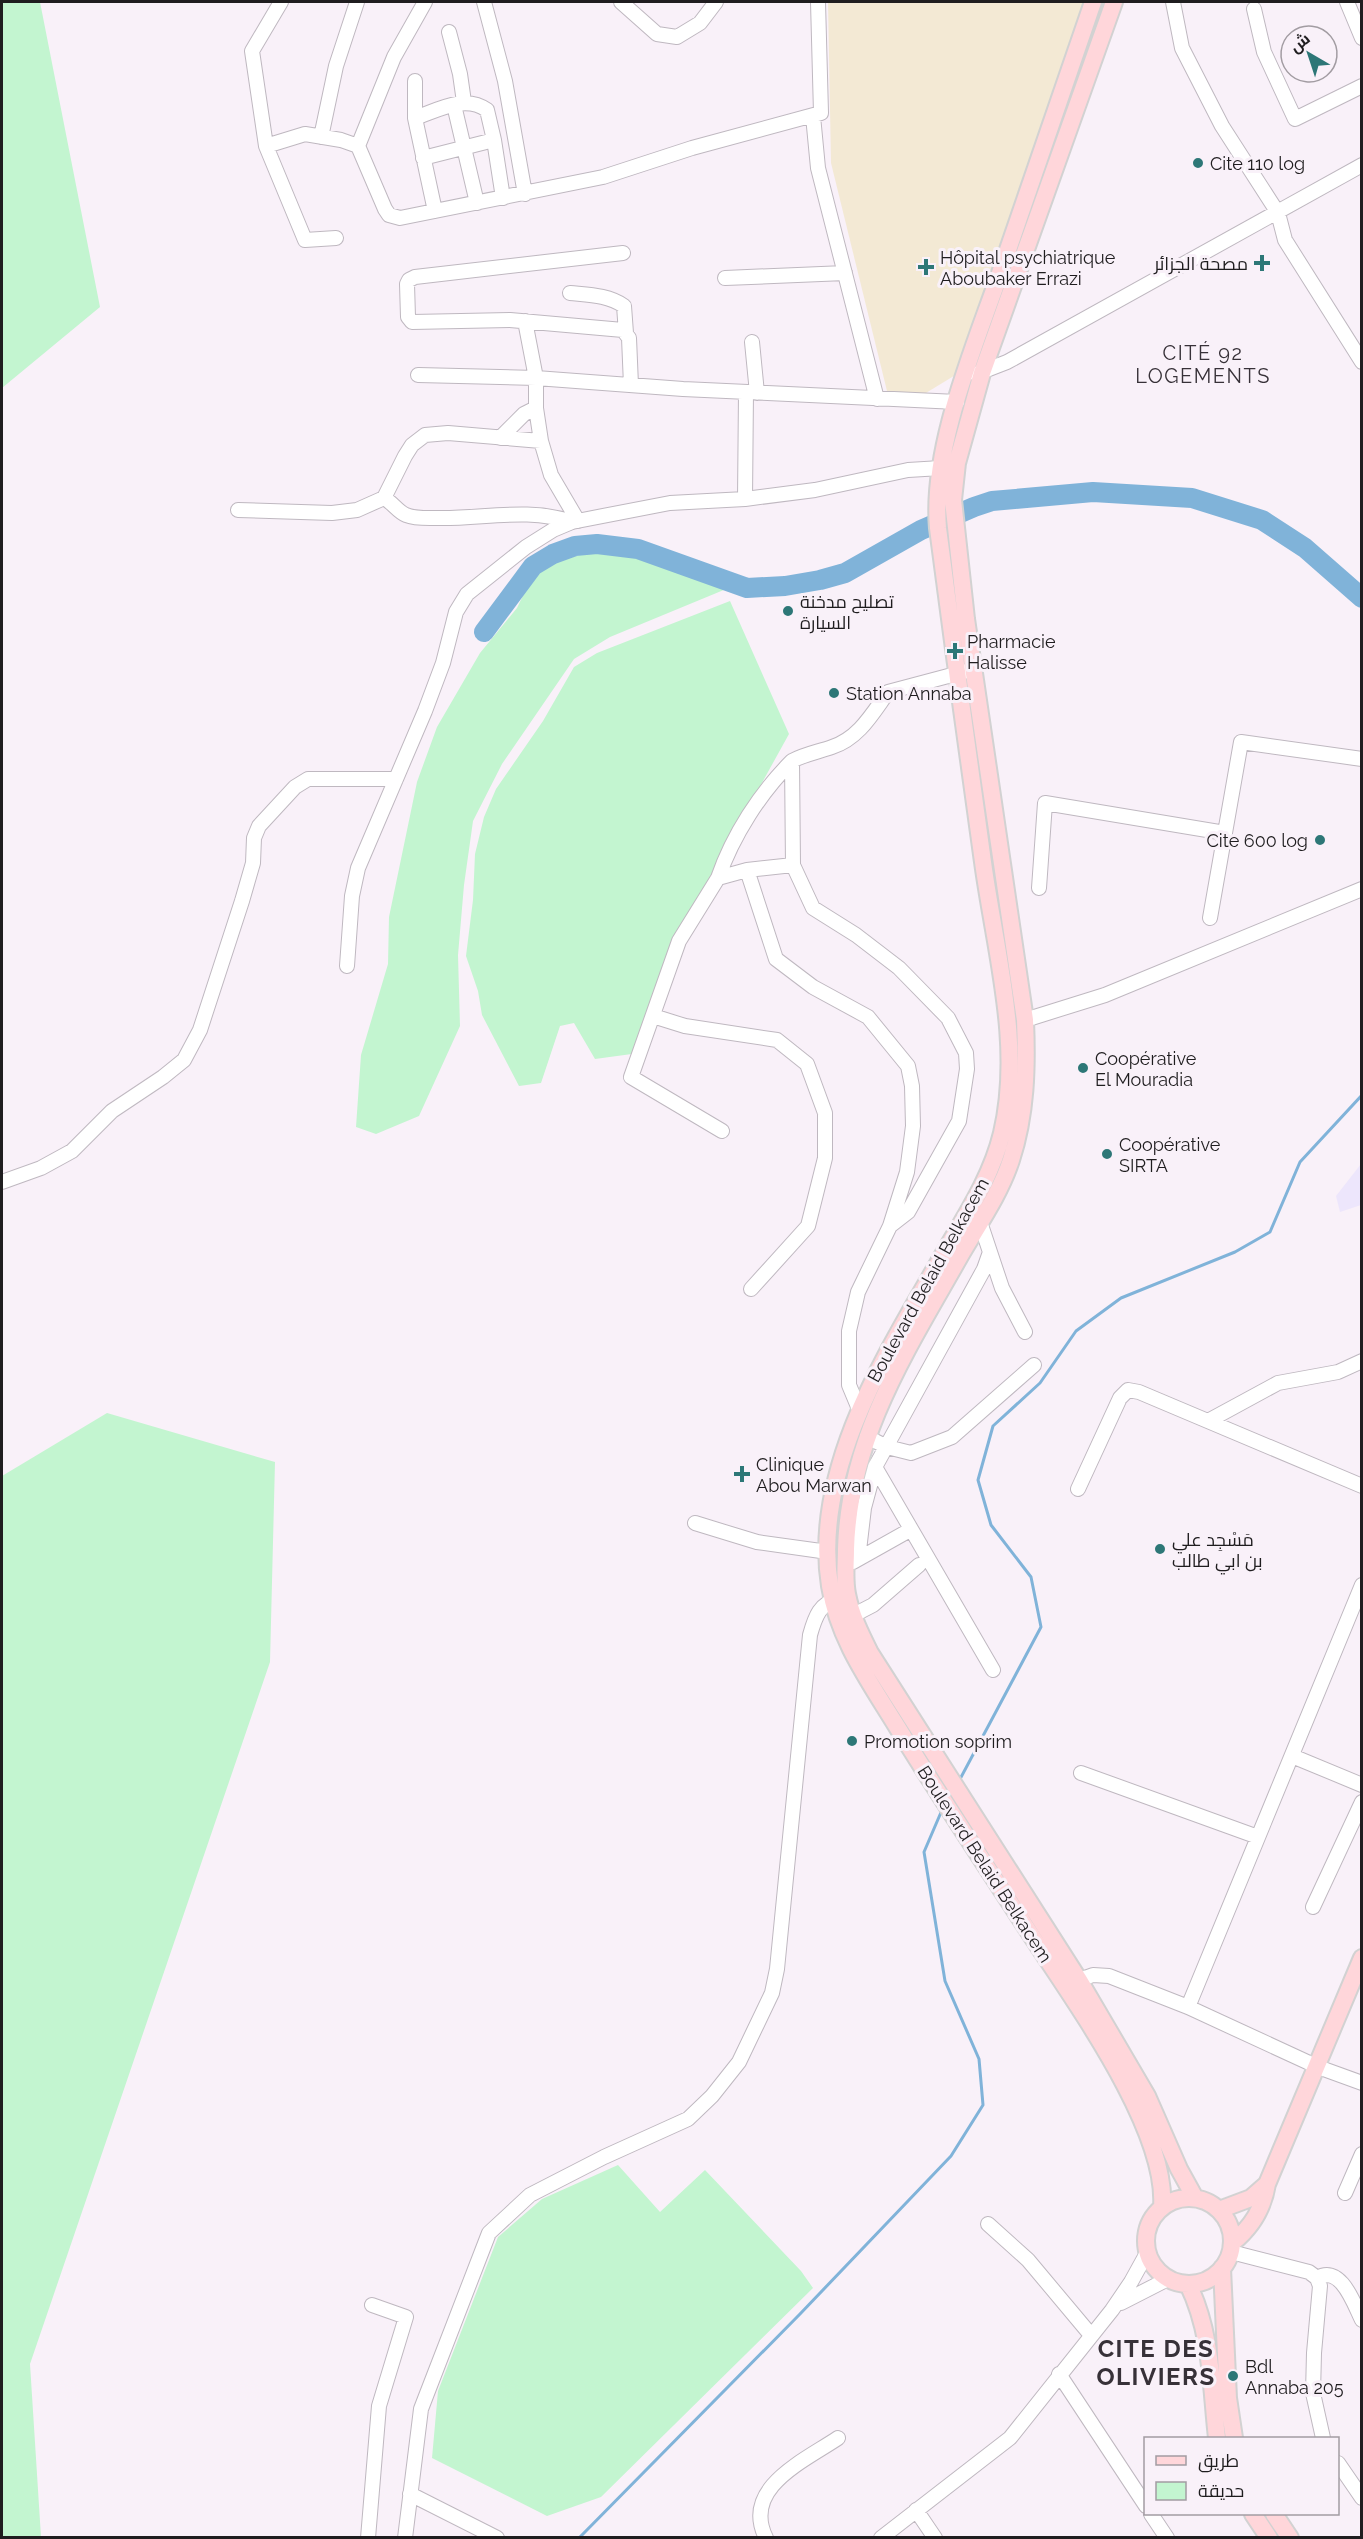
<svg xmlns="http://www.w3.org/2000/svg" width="1363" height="2539" viewBox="0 0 1363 2539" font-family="Raleway,Cairo,sans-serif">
<rect width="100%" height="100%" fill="#f9f1f9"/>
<path fill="#ede6fc" d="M1361 1164V1205L1340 1212 1336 1196Z"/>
<path fill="#f3e9d4" d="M828 2H1086L962 371 921 396 888 395 831 163Z"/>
<path fill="#c3f5d0" d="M2 2H40L100 307 2 388Z
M589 552 636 554 731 587 610 637 574 659 502 764 473 821 464 885 458 955 460 1026 419 1116 376 1134 356 1127 361 1055 388 964 389 917 417 782 437 727 480 653 517 608 533 575 546 565Z
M730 601 789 734 671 947 639 1053 595 1059 574 1023 560 1026 541 1083 519 1086 482 1015 478 991 466 956 473 900 475 854 484 817 496 789 543 721 574 667 597 653Z
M107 1413 275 1462 270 1662 30 2364 41 2537H2V1476Z
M618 2165 660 2212 705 2170 801 2271 813 2288 601 2497 547 2516 432 2458 438 2391 498 2237 542 2199Z"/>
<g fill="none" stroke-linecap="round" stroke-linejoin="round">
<path stroke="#80b3d9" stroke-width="3" d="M959 1781 1041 1627 1031 1577 991 1525 978 1480 993 1426 1040 1383 1076 1331 1121 1298 1235 1252 1270 1232 1300 1162 1362 1095
M579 2538 800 2314 951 2156 983 2105 979 2059 945 1981 924 1852 942 1810"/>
<path stroke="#80b3d9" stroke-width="20" d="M484 632 533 566 553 554 575 546 597 544 638 549 747 588 785 586 820 580 845 573 921 530 974 507 992 501 1093 492 1192 498 1262 520 1305 548 1362 598"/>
<g stroke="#bfb8c0" stroke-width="16">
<path id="minor" d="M281 2 252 51 266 146 305 134 341 140 358 146
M425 2 394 57 358 146 385 209 389 215 400 218 603 177 692 148 821 113 818 2
M484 2 505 81 525 194
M621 2 657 34 677 37 700 23 716 2
M1173 2 1182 48 1222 126 1278 213 1285 240 1362 362
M1347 2 1362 38
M1254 9 1264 52 1295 119 1362 86
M449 32 460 74 464 102
M415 81V118L435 211
M454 105 477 203
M813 116 818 168 877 399
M415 118C438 110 465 94 487 110L494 140 503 198
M321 137 336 66 357 2
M266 146 305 240 336 238
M423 158 494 140
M623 253 415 277 409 280 407 284 408 317 412 322 510 320 623 330 629 338 631 385
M725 278 845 273
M570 293C590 295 608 295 624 306L626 333
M525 321 536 378V408
M752 342 757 393
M976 374 1007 362 1362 165
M418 375 536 378 683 389 957 402
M500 438 524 414 536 408 541 441 551 475 578 521
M384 498 405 456 412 445 425 435 448 433 541 441
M745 499 746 392
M238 510 332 513 357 510 384 498C392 502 398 512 406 515 416 519 427 518 438 518 483 519 528 507 572 522
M793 865 813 908 856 935 899 968 948 1018 966 1053 967 1069 959 1121 908 1212 890 1226
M747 870 776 959 813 987 868 1017 908 1066 912 1086 913 1126 907 1172 890 1226 858 1292 849 1331V1385L859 1409
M718 878C733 835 760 793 792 761
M1039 888 1045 803 1225 833
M1210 918 1241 742 1362 759
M347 966 352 896 358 868 425 711 443 663 456 612 467 594 526 547 553 530 572 522 670 503 745 499 815 490 908 470 941 468
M653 1016 685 1026 777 1040 807 1064 825 1113V1158L808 1226 751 1289
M1025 1020 1105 995 1362 889
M722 1131 631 1077 679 941 718 878 747 870 793 865 792 761C805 754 818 752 832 747 859 738 872 714 888 692L967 671
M2 1182 41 1168 72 1151 112 1111 163 1077 184 1060 200 1030 242 901 253 863 254 838 259 826 295 787 308 779H396
M980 1222 1002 1288 1025 1332
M990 1252 984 1269 875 1467 993 1670
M1208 1421 1278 1383 1338 1372 1362 1361
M867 1437 887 1447 911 1453 952 1437 1034 1365
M1078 1489 1120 1398 1128 1390 1139 1392 1362 1486
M695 1523 757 1542 828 1552
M858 1559 864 1508 875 1467
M853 1562 910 1530
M844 1620 873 1605 919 1565
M1292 1756 1362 1785
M1081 1773 1258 1837
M1313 1907 1362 1802
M1079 1980 1093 1975 1109 1976 1188 2007 1318 2067 1362 2083
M1188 2007 1362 1585
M1345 2193 1362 2154
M988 2224 1028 2260 1090 2334
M1231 2252 1309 2272 1317 2278 1320 2286 1314 2353 1313 2393 1323 2438
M1317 2278C1341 2264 1354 2304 1362 2320
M1121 2303 1168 2279
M1059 2374 1146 2506
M1338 2463 1362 2498
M410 2494 497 2538
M916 2510 935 2538
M1151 2514 1167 2538
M368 2538 379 2406 406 2317 372 2305
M405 2538 421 2409 489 2233 530 2195 604 2157 688 2119 712 2096 739 2062 772 1993 777 1969 810 1635C815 1617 820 1602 840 1598
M766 2538C741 2488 804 2461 838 2438
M881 2538 1010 2438 1112 2310 1131 2282 1147 2253"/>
</g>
<g stroke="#d2d2d2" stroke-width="20">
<path id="major" d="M1093 2C1062 92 1031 182 1000 273 974 348 931 448 938 528 953 639 967 751 983 862 995 951 1023 1044 1002 1133 992 1175 968 1212 947 1248 891 1346 811 1467 830 1586 838 1638 869 1681 896 1725 937 1792 981 1858 1024 1924 1068 1993 1168 2126 1162 2207
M1114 2 982 373 957 463 953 500 966 619 1025 1020C1027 1067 1026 1114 1011 1160 1000 1194 978 1225 960 1256 907 1350 849 1437 846 1549 846 1564 844 1579 847 1594 851 1615 861 1635 870 1653L1079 1980 1147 2096 1179 2169 1195 2198
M1146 2241a43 43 0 1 1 86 0a43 43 0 1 1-86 0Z
M1219 2210 1251 2198 1267 2184
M1232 2243C1252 2227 1263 2209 1267 2184L1362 1958
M1222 2268 1228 2398 1234 2438
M1188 2284C1212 2333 1211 2385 1217 2438
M1253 2514 1269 2538
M1274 2514 1290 2538"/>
</g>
<use href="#minor" stroke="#fff" stroke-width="14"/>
<use href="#major" stroke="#ffd6da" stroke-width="16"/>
</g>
<g fill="#2d7777" stroke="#f9f1f9" stroke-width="2">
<circle cx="1198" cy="163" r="6"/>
<path d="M1259 254h6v6h6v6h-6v6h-6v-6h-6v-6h6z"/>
<path d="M923 258h6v6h6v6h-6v6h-6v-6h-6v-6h6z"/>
<circle cx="788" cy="611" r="6"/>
<path d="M952 642h6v6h6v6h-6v6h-6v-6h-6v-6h6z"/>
<circle cx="834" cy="693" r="6"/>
<circle cx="1320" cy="840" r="6"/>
<circle cx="1083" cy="1068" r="6"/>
<circle cx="1107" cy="1154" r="6"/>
<path d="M739 1465h6v6h6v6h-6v6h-6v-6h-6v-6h6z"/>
<circle cx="1160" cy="1549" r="6"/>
<circle cx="852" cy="1741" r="6"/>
<circle cx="1233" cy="2376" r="6"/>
</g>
<g text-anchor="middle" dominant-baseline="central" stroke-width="6" stroke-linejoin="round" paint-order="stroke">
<g font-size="18" fill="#1f1d1f" stroke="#f9f1f9" text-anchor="start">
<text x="1210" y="163">Cite 110 log</text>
<text x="940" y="257">Hôpital psychiatrique<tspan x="940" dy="21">Aboubaker Errazi</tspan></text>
<text x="1248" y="263" text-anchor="end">مصحة الجزائر</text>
<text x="800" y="601">تصليح مدخنة<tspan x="800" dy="21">السيارة</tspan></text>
<text x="967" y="641">Pharmacie<tspan x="967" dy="21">Halisse</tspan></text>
<text x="846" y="693">Station Annaba</text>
<text x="1308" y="840" text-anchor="end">Cite 600 log</text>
<text x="1095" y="1058">Coopérative<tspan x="1095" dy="21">El Mouradia</tspan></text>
<text x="1119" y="1144">Coopérative<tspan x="1119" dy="21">SIRTA</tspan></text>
<text x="756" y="1464">Clinique<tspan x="756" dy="21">Abou Marwan</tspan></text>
<text x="1172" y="1539">مَسْجِد علي<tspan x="1172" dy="21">بن ابي طالب</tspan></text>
<text x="864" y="1741">Promotion soprim</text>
<text x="1245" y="2366">Bdl<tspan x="1245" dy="21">Annaba 205</tspan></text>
</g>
<g font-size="18" fill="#1f1d1f" stroke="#f9f1f9">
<text transform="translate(928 1280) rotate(-61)">Boulevard Belaid Belkacem</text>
<text transform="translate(985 1864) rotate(57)">Boulevard Belaid Belkacem</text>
</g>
<g font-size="20" letter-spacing="1.5" fill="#373138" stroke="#f9f1f9">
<text x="1203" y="353">CITÉ 92<tspan x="1203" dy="23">LOGEMENTS</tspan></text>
</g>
<g font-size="24" font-weight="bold" letter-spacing="1.5" fill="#373138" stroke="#f9f1f9">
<text x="1156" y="2348">CITE DES<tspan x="1156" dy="28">OLIVIERS</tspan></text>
</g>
</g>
<rect width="1363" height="2539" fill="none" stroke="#1f1d1f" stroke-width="6"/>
<rect x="1144" y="2437" width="195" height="78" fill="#f9f1f9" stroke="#a29ca2" stroke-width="1.5"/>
<rect x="1156" y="2456" width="30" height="9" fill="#ffd6da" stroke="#a29ca2" stroke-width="1.5"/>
<text x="1198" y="2467" font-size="18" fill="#1f1d1f">طريق</text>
<rect x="1156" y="2482" width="30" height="18" fill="#c3f5d0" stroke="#a29ca2" stroke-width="1.5"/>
<text x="1198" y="2497" font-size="18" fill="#1f1d1f">حديقة</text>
<g transform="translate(1309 54) rotate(321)"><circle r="28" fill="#f9f1f9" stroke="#a29ca2" stroke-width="1.5"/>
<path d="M0-4.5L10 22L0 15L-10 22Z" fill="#2d7777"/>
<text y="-9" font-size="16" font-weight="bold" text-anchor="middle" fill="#1f1d1f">ش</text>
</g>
</svg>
